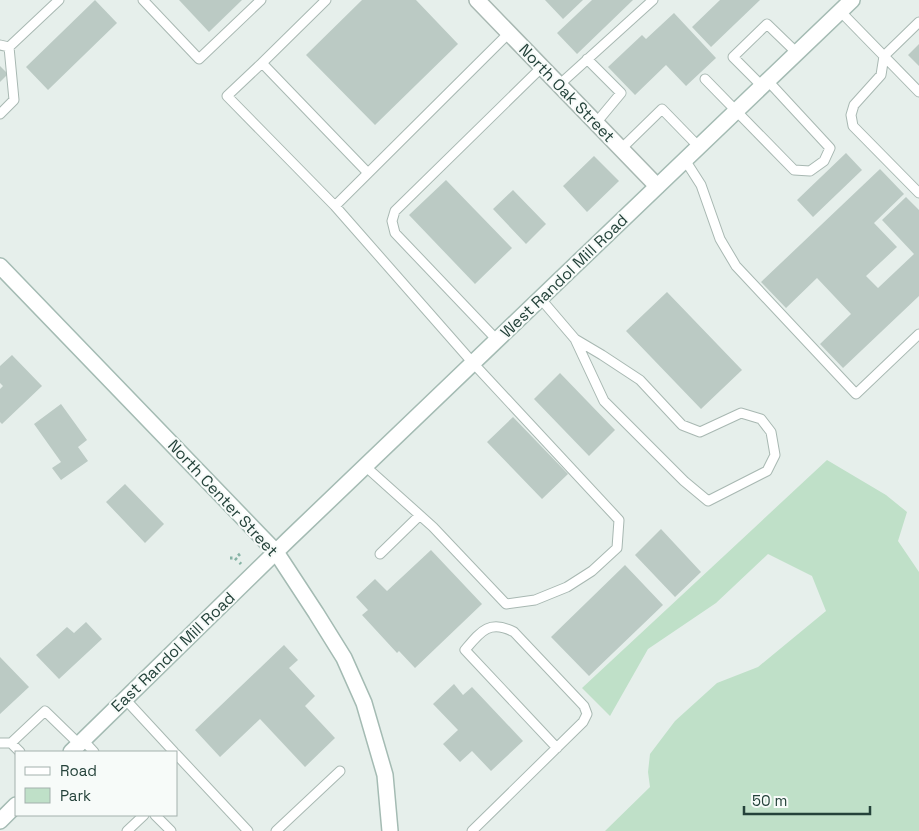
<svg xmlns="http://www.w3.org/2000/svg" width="919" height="831" viewBox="0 0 919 831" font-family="'Space Grotesk',sans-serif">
<rect width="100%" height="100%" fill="#e6efeb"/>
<path fill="#bfe0c8" d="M827 460 886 495 907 512 898 541 919 572V831H605L650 787 648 772 650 754 675 721 717 683 758 667 826 611 812 576 768 554 716 603 648 649 610 716 582 688Z"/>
<path fill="#bbcac4" d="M95 0 117 23 48 90 26 67Z
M179 0H242L209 32Z
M362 0H416L458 44 375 125 306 55Z
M545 0H583L563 19Z
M592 0H633L577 54 557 33Z
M720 0H760L711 47 692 27Z
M674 13 716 58 686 86 666 65 635 95 608 67 642 35 646 39Z
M919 44V66L908 55Z
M0 66 8 74 0 82Z
M846 153 862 170 813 217 797 200Z
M594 156 619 181 587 212 563 186Z
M880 169 904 194 874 223 897 247 866 276 878 288 914 254 882 220 906 197 919 210V296L843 368 820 344 851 314 817 278 786 308 761 282Z
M446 180 512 248 475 284 409 215Z
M513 190 546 224 526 244 493 209Z
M667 292 742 370 701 409 626 331Z
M12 355 42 386 2 424 0 422V389L3 386 0 383V366Z
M560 373 615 430 589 456 534 399Z
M61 404 87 440 78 447 88 461 61 480 52 468 61 462 34 424Z
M513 417 568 474 542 499 487 442Z
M125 484 164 524 145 543 106 502Z
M661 529 701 572 675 597 635 555Z
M431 550 482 604 415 668 399 651 397 653 362 615 368 610 356 597 375 579 387 591Z
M625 565 663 605 589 676 551 637Z
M86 622 102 639 59 679 36 655 67 627 74 633Z
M284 645 298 660 289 668 315 696 305 706 335 738 305 767 260 719 220 757 195 730Z
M0 657 29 687 0 714Z
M454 684 463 695 472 687 523 741 491 771 472 751 460 762 443 744 458 730 433 704Z"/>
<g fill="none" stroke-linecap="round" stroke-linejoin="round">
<g stroke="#a8b8b2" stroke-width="11">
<path id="lane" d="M143 0 199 59 261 0
M326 0 262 63 368 173
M840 11 919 92
M919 22 884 56 881 75 854 105 851 115 853 126 919 193
M0 45 9 47 14 100 0 114
M9 47 59 0
M587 59 621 93 596 123
M262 63 227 96 335 206
M705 79 794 170 810 171 824 161 830 148 768 81
M559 85 653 0
M762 86 733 57 767 24 797 53
M621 149 662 109 699 147
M685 160 701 185 720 239 736 266 856 394 919 334
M540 298 575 339 604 401 684 481 708 501 767 471 775 455 771 432 761 419 741 413 700 432 682 425 640 380 602 355 575 339
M497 340 395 233 392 221 395 211 542 67
M365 466 433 527 506 604 535 600 567 587 592 571 617 548 619 520 473 363 335 206 509 33
M380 554 419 516
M125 699 174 752
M83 740 94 752
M0 743H11
M20 752 11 743 45 711 79 744
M176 754 248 831
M155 815 171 831
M127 831 144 815
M276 831 340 771
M472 831 583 722 587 714 584 706 514 632C489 619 480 632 465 650L557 748"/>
</g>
<g stroke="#a8b8b2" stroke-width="18">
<path id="street" d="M477 0 657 186"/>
</g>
<g stroke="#a4bbb3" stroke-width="18">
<path id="secondary" d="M0 266 276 552 316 613 344 658 364 703 385 775 390 831
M71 752 288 540 852 0
M0 821 16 805"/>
</g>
<path stroke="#86b3a5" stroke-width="3" stroke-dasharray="2.5 4" stroke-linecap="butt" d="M240 554 235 558 241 564
M230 558H235"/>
<use href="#lane" stroke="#fff" stroke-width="9"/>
<use href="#street" stroke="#fff" stroke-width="15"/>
<use href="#secondary" stroke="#fff" stroke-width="15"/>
</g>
<g text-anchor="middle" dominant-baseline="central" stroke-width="4" stroke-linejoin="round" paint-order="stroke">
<g font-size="16" fill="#24423a" stroke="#f7fbf9">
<text transform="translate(567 93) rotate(46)">North Oak Street</text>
<text transform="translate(564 276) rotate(-44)">West Randol Mill Road</text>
<text transform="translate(223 498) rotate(47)">North Center Street</text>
<text transform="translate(173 652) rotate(-44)">East Randol Mill Road</text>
</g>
</g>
<rect x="15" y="751" width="162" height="65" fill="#f7fbf9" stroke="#a3b1ad"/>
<rect x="25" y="767" width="25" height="8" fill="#ffffff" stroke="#a3b1ad"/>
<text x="60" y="776" font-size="15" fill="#24423a">Road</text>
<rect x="25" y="788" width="25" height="15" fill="#bfe0c8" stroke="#a3b1ad"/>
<text x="60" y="801" font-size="15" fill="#24423a">Park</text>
<path d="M744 806v8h126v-8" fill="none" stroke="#24423a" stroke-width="2.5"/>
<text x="752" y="806" font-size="15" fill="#24423a" stroke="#f7fbf9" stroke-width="4" paint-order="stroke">50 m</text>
</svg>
